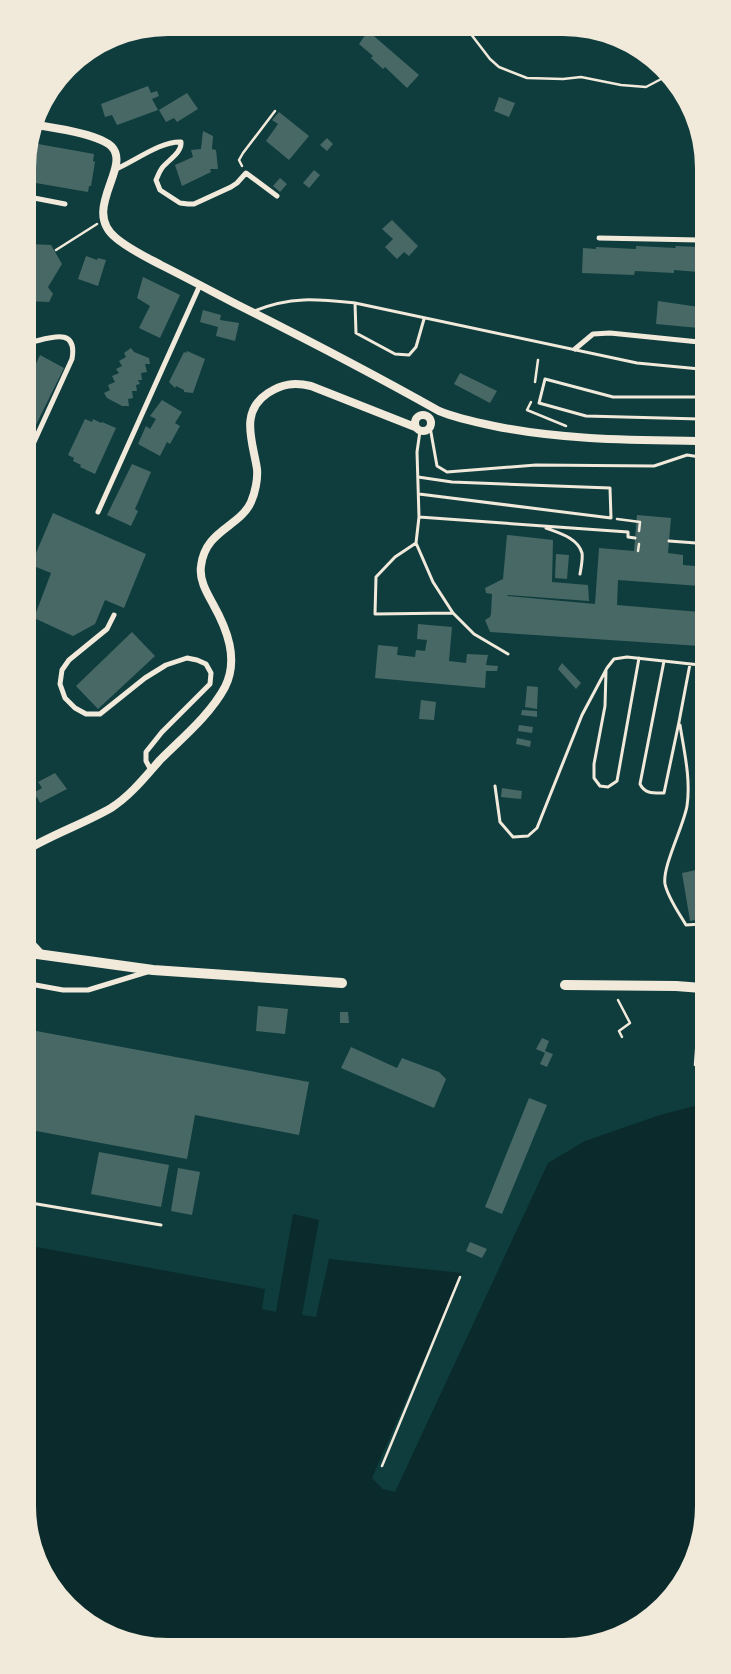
<svg xmlns="http://www.w3.org/2000/svg" width="731" height="1674" viewBox="0 0 731 1674" font-family="Poppins,sans-serif">
<rect width="100%" height="100%" fill="#0f3d3e"/>
<path fill="#0a2a2b" d="M702 1104 703 1516 693 1560 669 1598 599 1642 141 1644 69 1606 32 1542 31 1246 265 1289 262 1309 276 1312 293 1214 319 1220 302 1315 316 1317 329 1259 462 1273 372 1478 383 1489 395 1492 548 1163 585 1141 660 1115Z"/>
<path fill="#486865" d="M368 31 419 75 407 88 385 67 383 69 371 58 373 56 359 44Z
M148 86 151 93 157 91 159 96 152 99 158 110 117 125 112 115 105 117 101 104Z
M187 93 198 109 177 122 174 118 166 122 159 110Z
M499 97 515 103 509 117 494 111Z
M279 112 309 136 289 160 266 141 278 124 272 120Z
M203 131 213 136 212 149 216 150 218 169H210L211 172 182 186 175 165 193 157 191 150 201 149Z
M327 138 333 144 327 151 320 145Z
M38 144 94 154 93 161 95 162 91 186H89L88 192 30 182 32 175H30L34 150H36Z
M314 170 320 175 309 188 303 183Z
M280 178 287 184 280 192 273 186Z
M392 220 418 246 409 256 404 252 397 259 385 247 393 239 382 229Z
M28 244 51 245 62 264 48 287 53 294 49 302 28 301Z
M636 246 676 248 675 246 699 247V272L674 270V273L635 271 634 275 582 273 583 248 596 249V247L636 249Z
M86 256 97 260 98 258 106 260 98 286 78 279Z
M143 277 180 295 160 338 139 328 150 306 137 298Z
M658 301 699 307V328L656 324Z
M203 310 221 315 220 320 239 323 235 341 216 336 218 327 200 322Z
M131 348 134 352 149 358 150 364H145L147 372 141 373 142 380H138L140 384 136 385 137 391H132L133 398 128 399 129 406H122L107 398 104 393 110 390 108 385 115 382 112 376 119 373 116 369 122 366 119 361 126 357 124 353Z
M187 351 205 359 193 393 184 392V390L176 386 175 388 169 382 184 352 186 353Z
M40 355 64 368 29 439V379Z
M460 373 497 391 490 403 454 384Z
M162 400 182 412 175 423 180 426 170 444 167 442 160 456 138 444 146 426 150 429 156 419 150 416Z
M85 419 92 422 93 419 101 423 102 422 116 428 95 474 80 467 81 465 73 461 74 458 68 455Z
M132 464 151 472 135 509 138 511 131 526 107 515Z
M53 513 146 554 124 608 105 600 95 624 73 636 34 618 51 573 31 565Z
M637 515 671 518 668 553 683 555V565L695 566V557H700V586L618 580 617 605 700 612V646L490 632 485 620 490 617 491 614 492 594 486 593 485 588 503 579 507 535 553 540 552 582 588 585 589 601 508 595 507 596 595 604 599 548 634 551Z
M556 554 569 555 567 579 555 578Z
M418 624 452 627 449 661 466 663 467 654 488 655 486 665 498 666 497 671H486L485 688 375 678 378 645 398 647 397 655 415 657 416 650 425 651 427 640 417 639Z
M132 632 155 656 98 709 76 686Z
M562 663 581 683 576 689 558 669Z
M527 686 538 687 537 709 525 707Z
M421 700 436 702 434 720 419 719Z
M522 710 537 711V717L521 715Z
M519 725 533 727 532 733 518 731Z
M517 738 531 741 530 747 516 744Z
M55 773 67 789 40 803 37 797 32 800 30 795 42 788 38 782Z
M502 788 522 791 521 799 501 797Z
M701 869V919L690 921 682 873Z
M258 1006 288 1009 285 1034 256 1031Z
M340 1012H348L349 1023H340Z
M31 1030 309 1082 299 1135 195 1115 187 1159 31 1130Z
M542 1038 549 1041 545 1051 553 1054 547 1067 540 1064 545 1053 536 1049Z
M351 1047 397 1068 402 1058 439 1072 446 1079 434 1108 341 1068Z
M529 1098 547 1105 502 1214 485 1207Z
M99 1152 169 1165 161 1207 91 1194Z
M178 1168 200 1172 192 1215 171 1211Z
M470 1242 487 1249 482 1258 466 1251Z"/>
<g fill="none" stroke-linecap="round" stroke-linejoin="round">
<path stroke="#f1e9da" stroke-width="2.5" d="M467 29 490 59 499 67 527 78 563 79 581 77 621 85 646 87 665 77
M242 166 239 160 243 153 275 111
M56 250 97 224
M535 382 538 360
M531 402 527 410 566 426
M617 519 640 522 639 531
M638 551 639 544
M618 1000 630 1023 619 1031 622 1037
M695 1065 697 1038 702 1014
M382 1466 460 1277"/>
<path stroke="#f1e9da" stroke-width="3" d="M355 303 356 333 395 354 409 355 416 347 424 319
M254 311C291 296 317 299 355 303L637 363 700 369
M700 397H613L545 379 539 403 586 416 700 419
M430 427 437 466 447 472 536 465 654 466 687 455 700 457
M420 431 417 452 419 517 416 543 433 582 453 613 474 634 508 654
M418 477 452 482 610 488 611 518 419 494
M419 517 628 532V537L635 538
M546 528C559 533 578 538 582 553 583 559 581 568 580 574
M669 541 696 543
M416 543 395 557 376 577 375 614 453 613
M664 661 640 784C645 794 653 793 664 793L679 722 690 664
M606 671 605 706 594 764V778L600 786 608 787 617 781 639 658
M680 725C684 751 691 779 687 806 684 825 662 867 665 884 668 898 679 913 686 925L701 924
M495 786 500 822 513 837 528 836 537 828 582 715 607 668 614 659 627 657 700 665V667
M31 1203 161 1225"/>
<path stroke="#f1e9da" stroke-width="5" d="M114 170C134 162 160 141 181 142 182 153 168 160 162 168 159 172 158 176 156 180L160 190 180 203 188 204H194L231 187 237 183 246 173 277 196
M28 186 34 198 65 204
M599 238 699 240
M28 343C48 339 78 325 72 359L29 453
M575 349 593 334 610 333 699 342
M29 484 30 504
M98 512 200 285
M114 615 107 629 69 660 62 670 60 684 65 698 75 708 86 714H100L145 678 166 665 187 658 197 660 206 664 211 673 210 684 162 732 146 752V761L151 770
M30 984 63 990H88L147 972"/>
<path stroke="#f1e9da" stroke-width="8" d="M37 125C54 128 100 134 112 147 131 168 81 210 116 238 129 249 146 257 161 265 187 278 213 292 238 305 306 339 373 374 439 411 456 418 475 422 494 426 562 440 631 440 700 441
M415 423a8 8 0 1 1 16 0a8 8 0 1 1-16 0Z
M30 848C56 833 85 823 111 808 130 796 145 777 160 760 182 738 210 715 225 687 239 659 227 629 213 604 207 593 199 580 201 566 205 530 240 527 251 502 255 493 258 479 257 469 253 442 239 412 268 393 282 384 294 382 311 386L415 427
M30 942 42 955"/>
<path stroke="#f1e9da" stroke-width="10" d="M30 953 153 970 342 983
M565 985 676 986 702 988"/>
</g>
<path d="M0 0H731V1674H0ZM168 36H563A132 132 0 0 1 695 168V1506A132 132 0 0 1 563 1638H168A132 132 0 0 1 36 1506V168A132 132 0 0 1 168 36Z" fill="#f1e9da" fill-rule="evenodd"/>
</svg>
